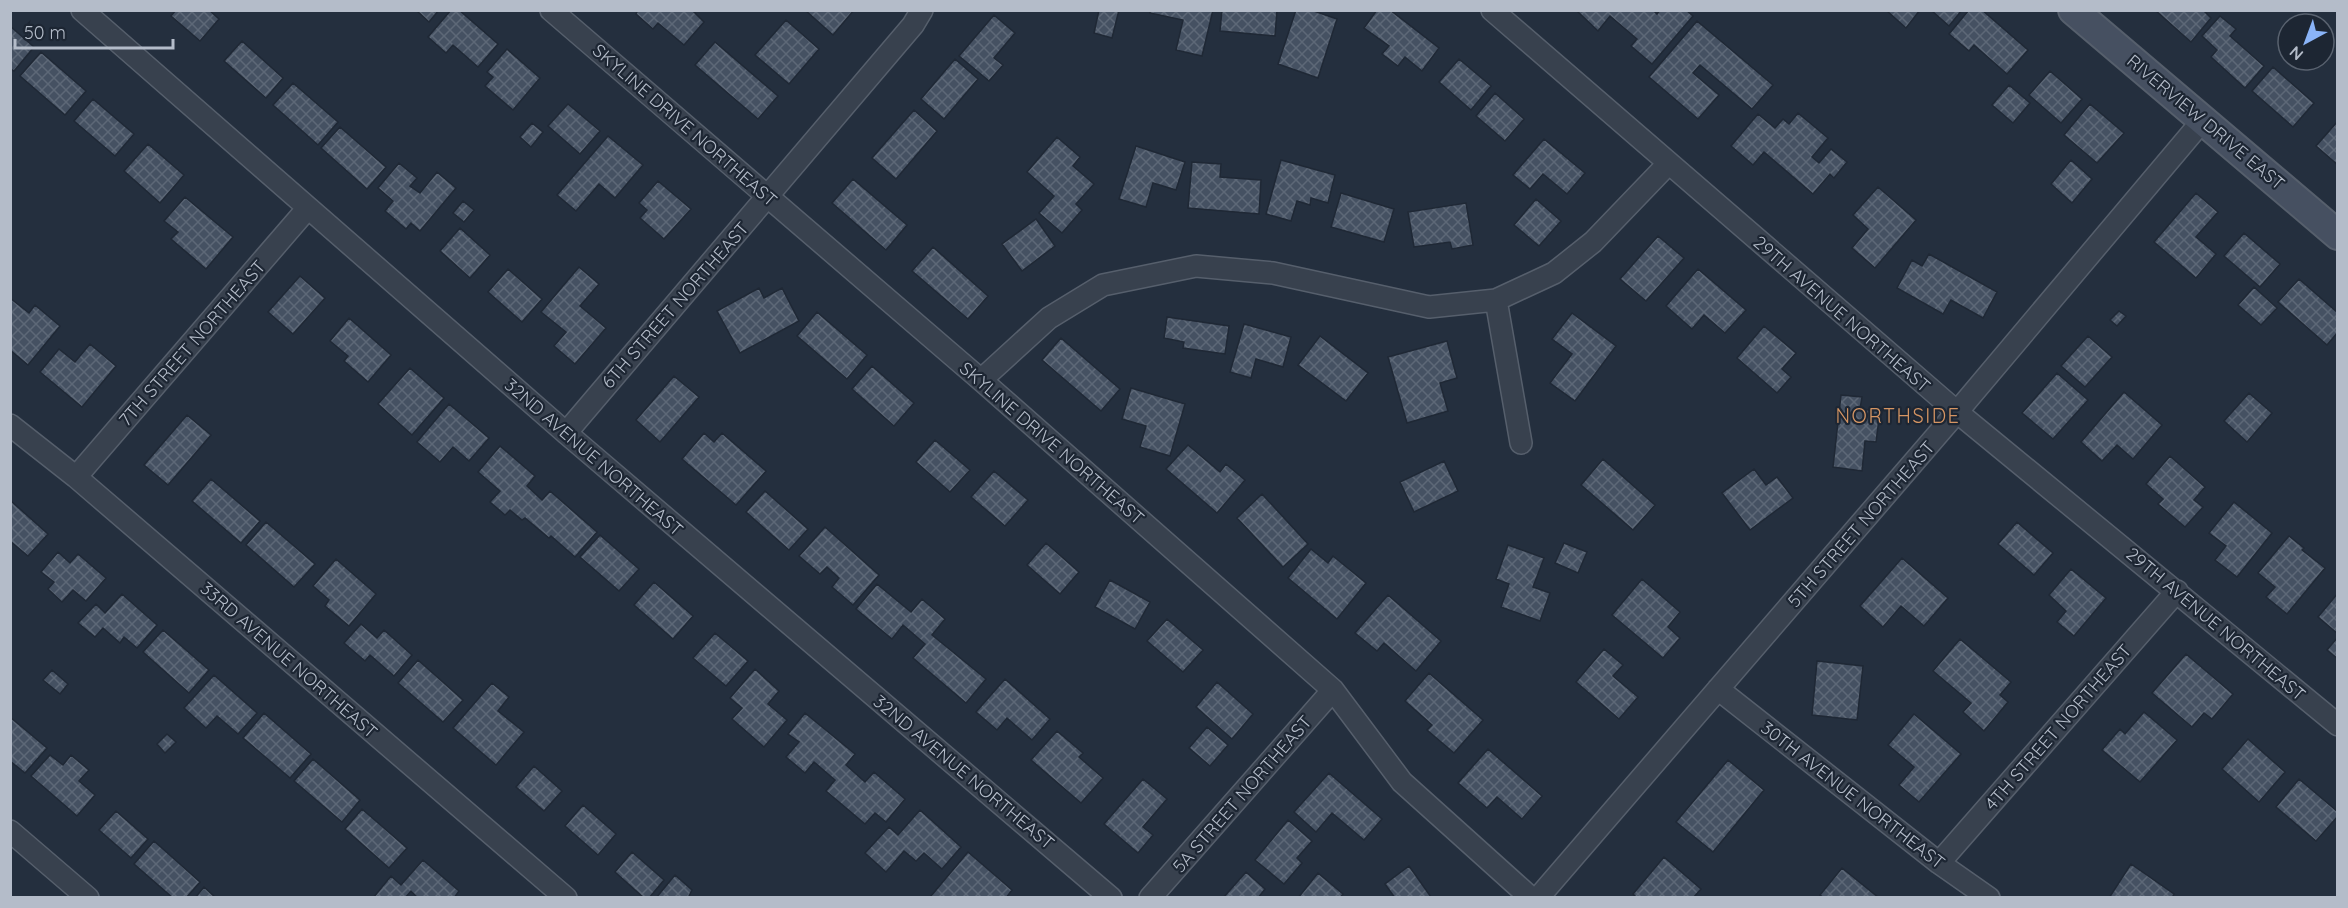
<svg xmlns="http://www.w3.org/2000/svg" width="2348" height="908" viewBox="0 0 2348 908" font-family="Quicksand,sans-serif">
<defs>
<pattern id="building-cross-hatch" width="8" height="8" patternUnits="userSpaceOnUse" patternTransform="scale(1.5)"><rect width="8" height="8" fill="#455162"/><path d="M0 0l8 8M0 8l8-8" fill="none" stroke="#5d6877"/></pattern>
</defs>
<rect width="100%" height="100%" fill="#242f3e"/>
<path fill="url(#building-cross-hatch)" stroke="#1f2835" stroke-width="1.5" d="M176 10H209L219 19 200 41 171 16Z
M416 10H439L429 22Z
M451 10H459L498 44 478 67 453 45 446 53 428 37Z
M638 10H692L704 22 684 45 658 23 653 29 636 14Z
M805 10H854L833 35Z
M1099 10H1119L1112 38 1094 33Z
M1150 10H1213L1202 56 1176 50 1183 20 1150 13Z
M1222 10H1277L1275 36 1220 31Z
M1296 10H1311L1337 19 1318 78 1278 64Z
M1377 10H1390L1439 48 1422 71 1405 57 1398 66 1382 54 1389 46 1364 28Z
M1576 10H1653L1657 14 1660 10H1686L1693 16 1652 64 1631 46 1637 39 1610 16 1598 31Z
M1886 10H1920L1906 28Z
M1931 10H1962L1949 26Z
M1969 10H1982L2028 50 2007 74 1974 45 1969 51 1949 34Z
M2155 10H2203L2211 18 2191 42Z
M994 15 1015 33 994 58 1003 65 989 81 959 56Z
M2220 16 2236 29 2230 36 2264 66 2245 88 2211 57 2217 50 2202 36Z
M786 20 819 49 789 84 755 55Z
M1697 21 1773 85 1752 109 1700 65 1693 73 1719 95 1698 119 1649 77Z
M10 26 34 47 14 71 10 69Z
M242 41 283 78 266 98 224 61Z
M715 42 778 96 758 119 695 65Z
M507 49 540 78 513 110 485 86 493 77 487 72Z
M41 52 86 91 65 115 20 76Z
M955 59 978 79 944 119 921 99Z
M1459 59 1491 86 1471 110 1439 82Z
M2273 67 2314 103 2293 127 2252 91Z
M2050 71 2082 99 2061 123 2029 95Z
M293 83 338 122 318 145 273 105Z
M2009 85 2030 103 2013 123 1992 105Z
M1495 93 1524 119 1505 141 1476 116Z
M93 99 134 134 115 156 74 121Z
M568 104 600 131 580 154 548 126Z
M2090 104 2124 133 2097 163 2064 135Z
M914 110 937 131 896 179 872 158Z
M1798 113 1828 138 1812 157 1819 163 1831 149 1847 162 1834 178 1830 174 1813 194 1764 152 1753 165 1731 146 1758 114 1775 128 1783 119 1789 124Z
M2338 121V165L2316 146Z
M532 123 543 132 531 147 520 137Z
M340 127 386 167 367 189 321 148Z
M608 136 643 165 615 198 599 184 576 211 557 195Z
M1057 137 1080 157 1073 166 1094 184 1076 204 1082 210 1062 233 1039 213 1054 196 1027 172Z
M1544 139 1585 173 1567 194 1543 174 1530 189 1513 175Z
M148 144 184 175 160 203 124 171Z
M1136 146 1185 162 1176 190 1153 183 1146 207 1119 199Z
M1281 160 1335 175 1328 203 1311 198 1310 205 1297 201 1291 221 1266 214Z
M2071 160 2092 179 2072 203 2051 184Z
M1192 162 1221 164 1220 177 1261 180 1259 214 1188 208Z
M399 163 417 178 410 186 420 193 437 172 456 188 420 231 411 223 406 229 385 211 393 201 378 188Z
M853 179 907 225 886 250 832 203Z
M658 181 691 209 664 239 640 218 647 210 639 203Z
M1878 187 1916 220 1875 268 1852 248 1868 229 1853 215Z
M1341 193 1394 209 1384 242 1331 227Z
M2196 193 2218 212 2196 237 2216 254 2196 278 2154 242Z
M185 197 233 237 206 269 171 239 178 232 164 221Z
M1536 199 1561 221 1539 246 1514 225Z
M463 201 474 210 464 222 453 213Z
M1466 203 1473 245 1452 249 1450 242 1414 247 1408 212Z
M1036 219 1055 246 1022 271 1002 244Z
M460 228 490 255 470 278 440 251Z
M2244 233 2280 264 2260 287 2224 256Z
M1658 236 1684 258 1646 301 1620 279Z
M933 247 988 296 968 319 912 271Z
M1929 254 1997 292 1983 318 1951 300 1943 314 1897 288 1912 260 1922 266Z
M579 267 599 284 580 306 606 328 575 364 554 346 566 332 541 312Z
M508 269 542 299 522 322 488 292Z
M1698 269 1746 310 1725 333 1704 315 1692 329 1666 306Z
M300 276 325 298 293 334 268 312Z
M2299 279 2338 313V332L2327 345 2278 302Z
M2254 287 2277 308 2261 325 2238 305Z
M759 288 764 298 782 288 799 321 740 353 717 311Z
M10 298 29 313 35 305 60 326 28 365 10 350Z
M2119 311 2126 316 2117 326 2110 320Z
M817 312 867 355 847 379 797 336Z
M1572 313 1616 346 1575 401 1550 383 1572 354 1552 339Z
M1167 317 1229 326 1225 354 1183 348 1184 342 1164 338Z
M349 318 391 355 368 382 344 361 348 356 330 341Z
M1244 324 1291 337 1283 367 1256 359 1251 378 1230 372Z
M1764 326 1796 353 1782 369 1791 377 1777 393 1737 358Z
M1320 336 1368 373 1346 401 1298 365Z
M2088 336 2112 357 2085 387 2061 366Z
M1061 338 1120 389 1101 411 1042 360Z
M1447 341 1457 378 1440 383 1448 411 1407 423 1388 357Z
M90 344 116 366 82 407 40 372 59 349 75 362Z
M872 366 914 403 894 426 852 389Z
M410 368 444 398 412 435 378 404Z
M2057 373 2088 400 2053 439 2022 413Z
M674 376 699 397 660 442 636 420Z
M1131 388 1185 404 1170 456 1140 447 1146 426 1122 419Z
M2124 392 2162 425 2133 459 2117 445 2102 461 2081 442Z
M2249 393 2272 413 2247 442 2224 421Z
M1841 395 1862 397 1860 409 1880 411 1876 442 1865 441 1862 471 1833 467Z
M449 404 489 438 469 461 453 447 440 462 417 442Z
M187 415 211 435 168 485 144 465Z
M704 433 714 442 722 433 766 471 736 505 682 459Z
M935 440 970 470 950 492 916 462Z
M1188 445 1220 472 1226 464 1245 480 1217 513 1166 469Z
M500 446 535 476 527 486 542 500 550 491 597 532 575 557 551 536 549 538 525 518 522 520 510 510 505 515 490 502 500 491 478 472Z
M2170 456 2205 487 2194 500 2203 507 2185 527 2158 504 2163 499 2146 484Z
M1603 459 1655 505 1633 530 1581 485Z
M1444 461 1458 491 1414 512 1400 482Z
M1754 469 1766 485 1777 477 1793 498 1750 530 1722 493Z
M994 471 1028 500 1005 526 971 497Z
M211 479 260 521 241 543 192 501Z
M765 491 808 529 789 550 746 512Z
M1262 494 1308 544 1283 567 1237 518Z
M11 501 48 534 28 556 10 541Z
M2234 502 2272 533 2237 577 2215 560 2226 546 2209 533Z
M266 522 315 564 294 587 246 545Z
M2017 522 2053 553 2034 575 1998 544Z
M825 527 879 575 853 605 832 587 839 578 827 567 820 574 799 556Z
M600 535 639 569 619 591 580 557Z
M2289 536 2304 548 2302 550 2325 568 2287 614 2266 597 2275 587 2258 573Z
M1046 543 1079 572 1060 594 1027 565Z
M1564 543 1587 552 1578 573 1555 563Z
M1508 545 1544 558 1533 587 1550 593 1540 621 1501 607 1509 584 1496 579Z
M1311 549 1328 563 1333 556 1366 583 1337 619 1288 578Z
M58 552 70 563 78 554 106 578 86 601 73 590 62 602 48 589 54 582 41 572Z
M1902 558 1948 598 1924 626 1901 606 1883 627 1860 606Z
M336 559 376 594 349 626 325 606 329 600 313 586Z
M2071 569 2106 598 2074 636 2057 622 2066 611 2049 595Z
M1642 579 1680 612 1668 627 1680 638 1663 658 1612 615Z
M1110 580 1150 602 1135 629 1095 607Z
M654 582 693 616 673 639 634 605Z
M877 584 911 612 922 599 945 619 932 635 986 679 966 703 913 658 925 644 903 625 892 639 856 609Z
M2338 593V634L2318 617Z
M122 594 157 625 137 648 124 637 120 643 103 628 95 637 78 623 96 604 105 613Z
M1388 595 1441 641 1416 671 1384 643 1377 651 1355 633Z
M1167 619 1203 650 1183 672 1147 641Z
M361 624 377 638 384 630 412 655 394 676 370 655 365 661 344 643Z
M163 630 209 670 189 693 143 652Z
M715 633 748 661 726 686 693 658Z
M2338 637V659L2327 650Z
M1960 639 2011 682 2000 695 2008 702 1984 731 1963 712 1971 703 1933 671Z
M1604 649 1623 665 1613 676 1638 697 1619 719 1576 682Z
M2186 654 2233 694 2212 719 2204 713 2192 727 2152 693Z
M418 660 463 700 443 722 398 683Z
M1817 661 1863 666 1857 720 1812 715Z
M755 669 779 691 768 704 787 720 764 747 732 719 742 708 730 698Z
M52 670 68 684 60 694 43 680Z
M1429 673 1483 720 1454 753 1427 730 1432 725 1405 701Z
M214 675 257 713 238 734 217 716 206 728 184 708Z
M1005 679 1050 719 1032 740 1007 718 997 730 976 712Z
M1217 682 1253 714 1232 739 1196 707Z
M492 683 509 697 498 711 524 732 496 765 453 728Z
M2144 712 2177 740 2140 782 2102 750 2120 729 2125 734Z
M264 713 311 754 290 778 243 738Z
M805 713 855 754 846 765 865 782 874 772 905 799 886 822 875 813 865 824 826 791 835 780 814 762 805 773 786 757 799 742 788 734Z
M1914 714 1961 754 1919 802 1899 785 1914 767 1888 745Z
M10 717 47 748 25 773 10 761Z
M1207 727 1228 745 1210 766 1189 748Z
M1057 731 1083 753 1079 757 1103 778 1081 803 1031 760Z
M167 734 176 742 165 753 157 744Z
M2248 739 2285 772 2259 802 2222 769Z
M1488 749 1542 796 1522 819 1497 797 1487 808 1458 783Z
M50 755 63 765 71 755 89 770 79 781 95 795 77 816 31 776Z
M313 759 360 800 342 822 294 781Z
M1728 760 1764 790 1713 852 1676 822Z
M534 766 562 791 544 811 516 787Z
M1329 773 1382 819 1364 840 1332 813 1316 832 1294 812Z
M1143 779 1167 799 1143 827 1153 835 1138 853 1104 824Z
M2299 779 2338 812V816L2316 841 2276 807Z
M583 805 616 834 598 855 565 826Z
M362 809 407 848 389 868 345 829Z
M920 810 961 847 942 869 924 853 916 861 904 851 886 872 865 853 889 827 898 835Z
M116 811 148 839 131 858 99 830Z
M1288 820 1312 841 1297 858 1302 863 1284 884 1255 860Z
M154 841 200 882 186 898H173L134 864Z
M632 852 664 880 649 898H644L615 872Z
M968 852 1012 890 1006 898H933L931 896Z
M1664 857 1701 889 1693 898H1637L1633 894Z
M423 860 459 891 454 898H418L411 891 405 898H373L391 876 401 885Z
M2131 864 2174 894 2172 898H2109Z
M1409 866 1431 897 1395 898 1385 884Z
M1842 868 1879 898H1824L1820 895Z
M1246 872 1265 889 1258 898H1223Z
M1318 873 1343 894 1340 898H1298Z
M675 875 692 890 688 898H656Z
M204 887 216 898H195Z"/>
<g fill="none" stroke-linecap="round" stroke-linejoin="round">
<g stroke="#565f6c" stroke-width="24">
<path id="street" d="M82 10 566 433 1111 898
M551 10 981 380 1333 690 1402 782 1531 898
M1492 10 1957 412 2338 725
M1496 300 1521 443
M981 380 1049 318 1103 285 1196 266 1273 273 1429 307 1496 300 1554 273 1593 242 1668 164
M10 425 76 477 566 898
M566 433 913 25 922 10
M76 477 307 209
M1718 689 1939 863 1989 898
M10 831 88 898
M1939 863 2177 591
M1150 898 1333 690
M1538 898 1957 412 2203 120"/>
</g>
<g stroke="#565f6c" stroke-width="32">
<path id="secondary" d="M2073 10 2338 235"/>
</g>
<use href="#street" stroke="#38414e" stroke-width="21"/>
<use href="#secondary" stroke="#465061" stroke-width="28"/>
</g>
<g text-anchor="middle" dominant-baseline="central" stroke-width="4.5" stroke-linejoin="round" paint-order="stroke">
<g font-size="18" fill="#b4bcc9" stroke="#1d2633">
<text transform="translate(2206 122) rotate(40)">RIVERVIEW DRIVE EAST</text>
<text transform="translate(685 125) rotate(41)">SKYLINE DRIVE NORTHEAST</text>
<text transform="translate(675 305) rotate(-49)">6TH STREET NORTHEAST</text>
<text transform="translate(1842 314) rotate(41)">29TH AVENUE NORTHEAST</text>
<text transform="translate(192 343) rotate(-49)">7TH STREET NORTHEAST</text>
<text transform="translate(1052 443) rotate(41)">SKYLINE DRIVE NORTHEAST</text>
<text transform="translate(594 457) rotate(41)">32ND AVENUE NORTHEAST</text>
<text transform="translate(1861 524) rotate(-49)">5TH STREET NORTHEAST</text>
<text transform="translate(2216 624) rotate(40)">29TH AVENUE NORTHEAST</text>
<text transform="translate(289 660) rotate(41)">33RD AVENUE NORTHEAST</text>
<text transform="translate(2058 727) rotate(-49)">4TH STREET NORTHEAST</text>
<text transform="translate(964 772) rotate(40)">32ND AVENUE NORTHEAST</text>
<text transform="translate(1242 794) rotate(-49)">5A STREET NORTHEAST</text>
<text transform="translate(1853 795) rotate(38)">30TH AVENUE NORTHEAST</text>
</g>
<g font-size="20" letter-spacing="1.5" fill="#d59563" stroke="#1d2633">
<text x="1898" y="415">NORTHSIDE</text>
</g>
</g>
<rect width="2348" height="908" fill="none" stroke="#b4bcc9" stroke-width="24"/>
<g transform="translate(2306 42) rotate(221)"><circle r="28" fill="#1d2633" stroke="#59626f" stroke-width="1.5"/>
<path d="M0-4.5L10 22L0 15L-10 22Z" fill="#8ab4f8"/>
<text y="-9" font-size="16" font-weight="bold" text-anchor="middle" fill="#b4bcc9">N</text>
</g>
<path d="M15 39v9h158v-9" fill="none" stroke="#b4bcc9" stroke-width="3"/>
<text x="24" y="39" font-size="18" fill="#b4bcc9" stroke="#1d2633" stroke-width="4.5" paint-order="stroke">50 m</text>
</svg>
